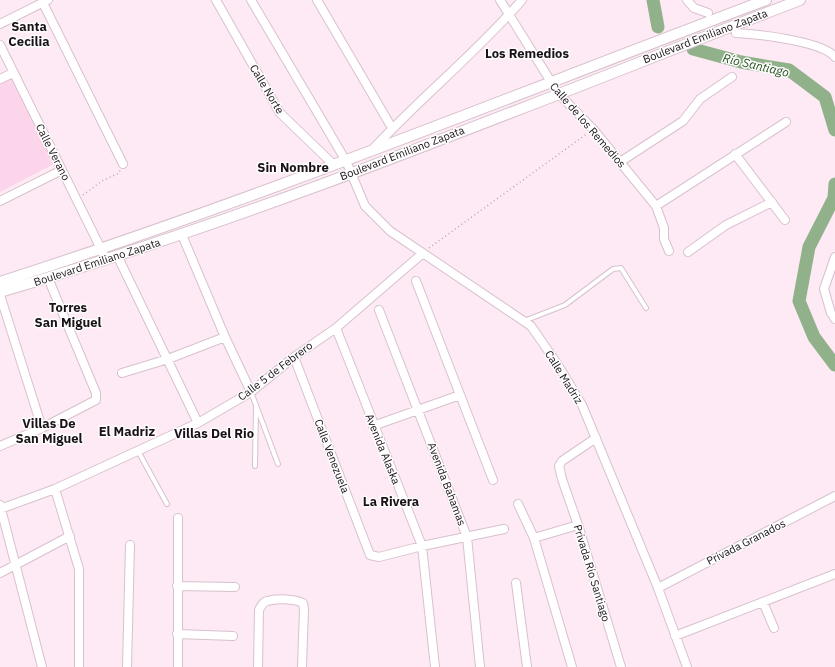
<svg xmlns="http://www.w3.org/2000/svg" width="835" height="667" viewBox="0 0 835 667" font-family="'IBM Plex Sans',sans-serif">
<rect width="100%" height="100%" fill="#fdeaf4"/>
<path fill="#fcd5eb" d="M10 75 56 163 0 192V80Z"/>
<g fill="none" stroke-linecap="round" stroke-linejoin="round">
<path stroke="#91b18b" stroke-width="13" d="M653 0 658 27
M693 49 741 62 789 70 825 97 835 130
M835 184 834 198 809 247 799 301 814 337 835 365"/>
<g stroke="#d8c1ce" stroke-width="6">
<path id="service" d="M524 321 565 305 613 269 621 268 646 308
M251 392 278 464
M138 451 167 504
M255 466 256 406"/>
</g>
<g stroke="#d8c1ce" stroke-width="10">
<path id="minor" d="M216 0 280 113 334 165
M251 0 346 161 365 206 390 231 531 326 558 365 582 405 658 588 687 667
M317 0 392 128
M500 0 558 93 593 129 656 206 664 228V239L669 251
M687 0 694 8 708 13
M43 3 123 164
M0 24 48 0
M736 33C757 34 822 41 835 57
M0 45 106 259
M0 79 13 73
M371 151C419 99 475 54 522 0
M735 154 785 220
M620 162 683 121 700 99 732 77
M0 201 62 170
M656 206 786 122
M182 235 225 337 251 392
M688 252 726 225 772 202
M117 255 198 423
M835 257 824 289 831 313 835 319
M416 281 493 480
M0 295 42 428
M379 310 467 537 480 667
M336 328 422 546 435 667
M294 357 370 555 379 557 422 546 504 529
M122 373 168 359 225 337
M373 426 460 395
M596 438 562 461 559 466 562 479 578 525 621 667
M0 446 42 428 96 400V393L48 278
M55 489 79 569V667
M518 504 534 538 572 667
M0 505 42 667
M0 509 55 489 198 423 251 392 294 357 336 328 423 253
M534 538 578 525
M0 573 70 536
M516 583 527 667
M177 586 235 587
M658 588 835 496
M763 602 774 628
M177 634 233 636
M675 636 835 574
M127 667 130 545
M178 667V518
M258 667 259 610C261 606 263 602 267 601 277 598 294 599 303 603L304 609 302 667"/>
</g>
<g stroke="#d8c1ce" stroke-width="12">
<path id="tertiary" d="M0 282C259 199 511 96 766 0
M0 292C272 212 535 102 800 0"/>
</g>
<path stroke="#b8a8b1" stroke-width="1.5" stroke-dasharray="1 3" stroke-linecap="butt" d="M83 195 102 181 119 173 120 170
M429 248 588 133"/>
<use href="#service" stroke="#fff" stroke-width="4"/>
<use href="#minor" stroke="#fff" stroke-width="8"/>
<use href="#tertiary" stroke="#fff" stroke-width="10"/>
</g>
<g text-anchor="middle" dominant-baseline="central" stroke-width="3" stroke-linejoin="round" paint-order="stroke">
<g font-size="11" fill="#1a1217" stroke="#fdfdfd">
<text transform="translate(705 36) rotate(-21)">Boulevard Emiliano Zapata</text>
<text transform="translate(267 89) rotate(59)">Calle Norte</text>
<text transform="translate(588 125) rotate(49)">Calle de los Remedios</text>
<text transform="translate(53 152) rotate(63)">Calle Verano</text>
<text transform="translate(402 153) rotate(-21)">Boulevard Emiliano Zapata</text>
<text transform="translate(97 262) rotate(-18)">Boulevard Emiliano Zapata</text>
<text transform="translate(275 371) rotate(-37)">Calle 5 de Febrero</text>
<text transform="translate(564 377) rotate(58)">Calle Madriz</text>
<text transform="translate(383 449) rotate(68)">Avenida Alaska</text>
<text transform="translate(332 456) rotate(69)">Calle Venezuela</text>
<text transform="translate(447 484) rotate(69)">Avenida Bahamas</text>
<text transform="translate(746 542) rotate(-27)">Privada Granados</text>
<text transform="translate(592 573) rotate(73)">Privada Río Santiago</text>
</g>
<g font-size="12" font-style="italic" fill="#26511d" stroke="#fdfdfd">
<text transform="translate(756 65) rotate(13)">Río Santiago</text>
</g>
<g font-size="13" font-weight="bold" fill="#1a1217" stroke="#fdfdfd">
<text x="29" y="26">Santa<tspan x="29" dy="15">Cecilia</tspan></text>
<text x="527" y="53">Los Remedios</text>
<text x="293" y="167">Sin Nombre</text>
<text x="68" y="307">Torres<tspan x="68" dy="15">San Miguel</tspan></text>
<text x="49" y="423">Villas De<tspan x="49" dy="15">San Miguel</tspan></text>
<text x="127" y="431">El Madriz</text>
<text x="214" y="433">Villas Del Rio</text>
<text x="391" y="501">La Rivera</text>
</g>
</g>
</svg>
